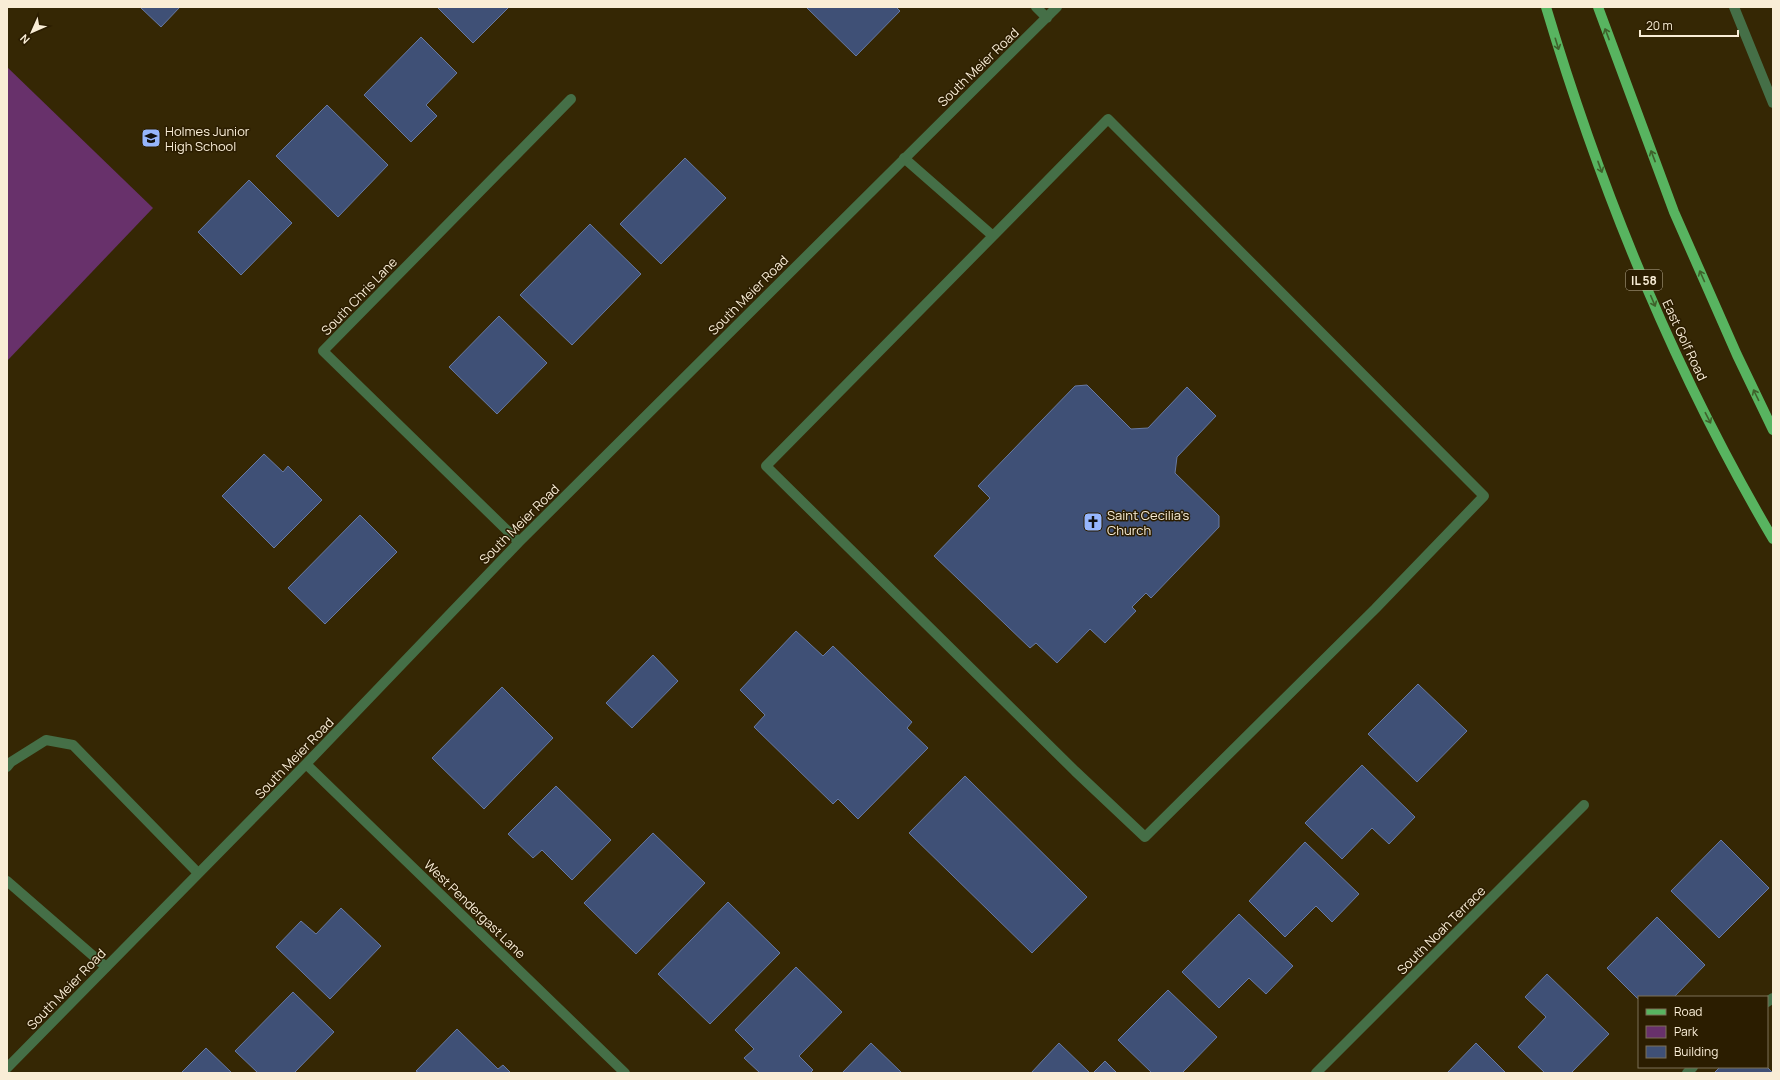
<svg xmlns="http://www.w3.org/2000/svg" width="1780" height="1080" viewBox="0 0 1780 1080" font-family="Manrope,sans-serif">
<rect width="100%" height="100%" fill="#352704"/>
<path fill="#68316b" d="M7 67 153 208 7 361Z"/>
<path fill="#3f5076" stroke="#6779a3" d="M140 7H180L161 27Z
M437 7H509L473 43Z
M806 7H896L900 11 856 56Z
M421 37 457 73 426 105 437 116 411 142 364 95Z
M327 105 388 165 338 217 276 156Z
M685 158 726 198 661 264 620 224Z
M249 180 292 223 241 275 198 232Z
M590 224 641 274 572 345 520 295Z
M499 316 547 363 497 414 449 367Z
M1087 385 1131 429 1148 428 1187 387 1216 416 1177 457 1175 473 1219 516V527L1151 598 1146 593 1132 607 1136 611 1105 643 1090 629 1057 663 1036 643 1030 648 934 556 990 498 978 486 1075 386Z
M264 454 283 472 288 466 322 500 274 548 222 496Z
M360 515 397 552 325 624 288 588Z
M796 631 823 656 833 646 912 722 907 728 928 748 858 819 838 799 833 804 754 727 765 715 740 690Z
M653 655 678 681 632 728 606 703Z
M1418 684 1467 731 1417 782 1368 734Z
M502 687 553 738 484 809 432 758Z
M1362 765 1415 817 1389 844 1372 828 1342 859 1305 823Z
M965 776 1087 897 1032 953 909 833Z
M556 786 611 840 572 880 542 850 533 858 508 834Z
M653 833 705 883 636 954 584 903Z
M1721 840 1769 888 1719 938 1671 891Z
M1305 842 1359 894 1332 922 1316 906 1285 937 1249 901Z
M728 902 780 953 710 1024 658 974Z
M341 908 381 946 330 999 276 947 301 921 316 934Z
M1239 914 1293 966 1266 994 1249 978 1219 1008 1182 972Z
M1657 917 1705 965 1674 997H1639V1000L1607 968Z
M796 967 842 1012 799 1056 813 1070 810 1073H760L744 1058 754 1049 735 1030Z
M1547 974 1609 1034 1571 1073H1545L1518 1047 1546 1017 1525 997Z
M1168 990 1217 1037 1182 1073H1152L1118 1040Z
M293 992 334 1032 294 1073H258L235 1051Z
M457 1029 498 1069 503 1065 511 1073H419L416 1071Z
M871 1043 902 1073H842Z
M1059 1043 1090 1073H1031Z
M1476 1043 1506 1073H1447Z
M206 1048 232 1073H181Z
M1105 1061 1117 1073H1093Z
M1720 1067H1767L1773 1073H1714Z"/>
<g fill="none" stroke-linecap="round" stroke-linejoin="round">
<path stroke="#456f47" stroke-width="10" d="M1734 7 1773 103
M904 158 993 236 1108 119 1484 496 1375 609 1145 837 1075 771 766 466 993 236
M7 767 11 762 46 740 73 745 198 873
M7 881 106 967
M1767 1002 1773 998
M1687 1073 1693 1067"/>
<path stroke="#456f47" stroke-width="10" d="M1036 7 1047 18
M519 542 323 351 571 99
M306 764 625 1073
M7 1068 306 764 519 542 1057 7
M1316 1073 1584 805"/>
<path stroke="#58b460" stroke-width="10" d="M1546 7C1601 191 1675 373 1773 539
M1598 7 1674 212 1737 355 1773 430"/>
</g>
<defs><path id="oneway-shaft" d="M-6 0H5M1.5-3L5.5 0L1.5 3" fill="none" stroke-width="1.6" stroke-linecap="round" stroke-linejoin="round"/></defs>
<g stroke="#3f612b">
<use href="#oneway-shaft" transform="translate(1607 34) rotate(-111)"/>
<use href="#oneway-shaft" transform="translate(1557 44) rotate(73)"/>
<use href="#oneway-shaft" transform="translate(1653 156) rotate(-111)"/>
<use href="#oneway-shaft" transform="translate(1600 167) rotate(70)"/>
<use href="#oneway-shaft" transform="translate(1702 276) rotate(-114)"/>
<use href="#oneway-shaft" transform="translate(1653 301) rotate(67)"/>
<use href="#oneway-shaft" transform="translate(1756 395) rotate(-116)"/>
<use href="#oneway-shaft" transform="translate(1708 418) rotate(63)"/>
</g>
<defs>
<g id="school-square" transform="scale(1)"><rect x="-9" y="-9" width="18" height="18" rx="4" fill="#96b6fd" stroke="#2b1d00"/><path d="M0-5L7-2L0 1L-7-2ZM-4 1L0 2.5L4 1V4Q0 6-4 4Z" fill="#111"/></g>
<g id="church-square" transform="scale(1)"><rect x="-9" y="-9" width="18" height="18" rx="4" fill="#96b6fd" stroke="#2b1d00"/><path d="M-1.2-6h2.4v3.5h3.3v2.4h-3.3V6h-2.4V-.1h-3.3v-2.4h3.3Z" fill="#111"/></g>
</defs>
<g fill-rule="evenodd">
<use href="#school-square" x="151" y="138"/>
<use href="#church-square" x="1093" y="522"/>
</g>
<g text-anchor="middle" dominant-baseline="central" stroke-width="3" stroke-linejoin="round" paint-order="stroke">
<rect fill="#2b1d00" stroke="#bbaf96" stroke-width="1" x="1626" y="270" width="36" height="20" rx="3"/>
<g font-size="12" font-weight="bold" fill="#f9edd6">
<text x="1644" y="280">IL 58</text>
</g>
<g font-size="13" fill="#f9edd6" stroke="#2b1d00">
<text transform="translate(978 67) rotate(-44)">South Meier Road</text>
<text transform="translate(748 295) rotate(-45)">South Meier Road</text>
<text transform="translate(359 296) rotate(-46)">South Chris Lane</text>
<text transform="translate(1685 340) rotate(65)">East Golf Road</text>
<text transform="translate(519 524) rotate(-45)">South Meier Road</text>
<text transform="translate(294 758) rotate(-46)">South Meier Road</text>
<text transform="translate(475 909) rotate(44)">West Pendergast Lane</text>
<text transform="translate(1441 930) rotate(-45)">South Noah Terrace</text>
<text transform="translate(66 989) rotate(-46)">South Meier Road</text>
</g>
<g font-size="13" fill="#f9edd6" stroke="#2b1d00" text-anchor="start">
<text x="165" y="131">Holmes Junior<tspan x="165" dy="15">High School</tspan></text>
<text x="1107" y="515">Saint Cecilia's<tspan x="1107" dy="15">Church</tspan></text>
</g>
</g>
<rect width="1780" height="1080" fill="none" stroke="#f9edd6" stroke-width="16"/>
<rect x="1638" y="996" width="130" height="72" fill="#2b1d00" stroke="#7d7056"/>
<rect x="1646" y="1009" width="20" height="6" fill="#58b460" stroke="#7d7056"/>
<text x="1674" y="1016" font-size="12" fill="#f9edd6">Road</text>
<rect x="1646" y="1026" width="20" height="12" fill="#68316b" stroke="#7d7056"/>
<text x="1674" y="1036" font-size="12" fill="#f9edd6">Park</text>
<rect x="1646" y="1046" width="20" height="12" fill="#3f5076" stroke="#7d7056"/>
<text x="1674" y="1056" font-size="12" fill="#f9edd6">Building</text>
<g transform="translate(32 32) rotate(225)" stroke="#2b1d00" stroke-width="3" paint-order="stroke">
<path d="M0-3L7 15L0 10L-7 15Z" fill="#f9edd6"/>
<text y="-6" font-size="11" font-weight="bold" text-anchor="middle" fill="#f9edd6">N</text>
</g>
<path d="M1640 30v6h98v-6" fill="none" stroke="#f9edd6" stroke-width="2"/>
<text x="1646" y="30" font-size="12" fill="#f9edd6" stroke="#2b1d00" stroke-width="3" paint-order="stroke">20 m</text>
</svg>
